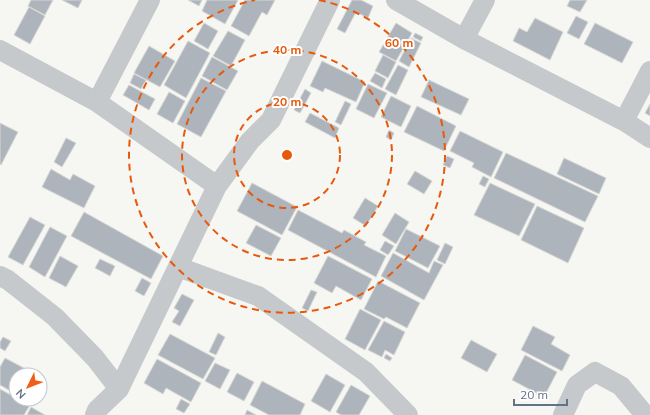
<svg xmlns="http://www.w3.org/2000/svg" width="650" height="415" viewBox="0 0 650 415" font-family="Mulish,sans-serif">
<rect width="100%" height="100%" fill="#f6f6f2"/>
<path fill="#adb4bb" stroke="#d7d7d5" d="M31 0H53L45 15 28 6Z
M62 0H82L78 8Z
M188 0H202L199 6Z
M207 0H238L225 24 202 11Z
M245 0H275L267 15 262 12 249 36 231 26Z
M352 0H361L373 6 368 18 356 12 345 33 337 29Z
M570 0H587L580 12 567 6Z
M29 7 45 16 30 44 14 35Z
M576 16 588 22 579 39 567 33Z
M535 18 563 32 550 60 513 41 519 28 527 32Z
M204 23 218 31 208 49 194 41Z
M396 23 412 33 396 61 379 52Z
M595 23 633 42 622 63 584 44Z
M228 31 245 40 231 66 213 56Z
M415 33 423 37 421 41 413 37Z
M411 38 421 43 409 67 399 61Z
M188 41 210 53 186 98 164 85Z
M149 46 175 61 160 87 134 73Z
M383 55 396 62 388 78 375 71Z
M212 57 238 71 227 90 202 76Z
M322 61 365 82 356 102 325 88 323 92 310 86Z
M398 65 408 70 396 95 385 89Z
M375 73 386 79 382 88 370 81Z
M134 74 146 80 141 89 130 83Z
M201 78 226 91 201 137 177 124Z
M429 80 469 99 461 115 421 97Z
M368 84 387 93 374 118 356 109Z
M129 85 155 99 149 110 123 95Z
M305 89 311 93 300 113 294 110Z
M169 92 185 101 173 123 157 114Z
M391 96 411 106 401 127 381 117Z
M345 101 351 104 341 125 335 122Z
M650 104V116L645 113Z
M417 106 456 126 444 151 404 132Z
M310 113 339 128 335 138 305 122Z
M0 123 18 132 1 165 0 164Z
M389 130 394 133 391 140 386 137Z
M460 131 503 152 491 177 472 167 474 163 450 151Z
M66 138 76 143 62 167 54 162Z
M506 153 598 196 585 222 494 178Z
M447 156 454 159 450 168 443 165Z
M564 158 606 178 599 194 557 174Z
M51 169 70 180 73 174 95 186 84 208 42 187Z
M415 171 432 181 424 194 407 184Z
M483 176 489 179 485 187 479 184Z
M252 183 297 207 282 235 237 211Z
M490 183 535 204 519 236 474 215Z
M365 198 378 206 366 226 353 218Z
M537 206 584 228 568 263 521 240Z
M298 210 342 233 344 230 366 242 364 245 386 256 376 277 288 230Z
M84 212 163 256 151 279 71 236Z
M395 213 409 222 396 244 382 235Z
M30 217 45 225 23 265 8 257Z
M256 225 281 238 271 256 246 243Z
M50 227 67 236 45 277 29 267Z
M406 229 440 246 428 268 395 251Z
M385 241 394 246 388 255 380 250Z
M445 243 453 247 445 264 437 260Z
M393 253 429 273 434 261 443 265 424 300 381 276Z
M60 256 78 266 66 287 49 278Z
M328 256 372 279 361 300 336 286 332 293 314 283Z
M100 259 115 266 110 276 95 268Z
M142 278 151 283 144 296 135 291Z
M378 281 420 303 407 328 386 317 384 319 364 309Z
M311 290 317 292 308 311 302 308Z
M182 294 194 300 180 326 172 322 179 311 174 308Z
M360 309 381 320 365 350 345 339Z
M384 321 405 332 394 355 385 350 382 357 368 350Z
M533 326 555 337 551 344 570 355 562 371 521 350Z
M218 333 225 337 216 355 209 352Z
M170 334 215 358 203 379 158 355Z
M3 337 11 341 5 351 0 348V342Z
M471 340 497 354 487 372 461 358Z
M386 354 392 358 390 361 384 358Z
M525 355 557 372 544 397 512 380Z
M5 358 37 375H16V394L0 385V367Z
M157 359 201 383 191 402 166 388 163 394 144 383Z
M215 363 230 370 220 389 205 381Z
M237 373 254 382 244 401 227 392Z
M326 374 345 385 330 412 311 401Z
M40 377 45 379 40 388Z
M262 381 305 404 300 415H269L250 405Z
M351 385 370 396 359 415H341L336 412Z
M0 389 16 398V399L30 405 24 415H0Z
M25 399H34L32 403Z
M181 399 190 404 184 413 176 409Z
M31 407 45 415H27Z
M247 410 256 415H245Z"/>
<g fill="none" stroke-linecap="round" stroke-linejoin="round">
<path stroke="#c5c9cc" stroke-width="20" d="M396 0 464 39 624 121 650 138
M464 39 485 0
M0 50 97 102 217 186
M97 102 150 0
M624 121 650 71
M178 267 258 296 366 372 408 415
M0 276 8 280 55 317 95 358 119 389
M95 415 97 410 119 389 217 186 250 141 271 120 330 0
M563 415 577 385 595 372 621 386 645 415"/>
</g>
<g fill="none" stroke="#e8590c" stroke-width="2" stroke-dasharray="7 5">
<circle cx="287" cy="155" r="53"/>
<circle cx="287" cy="155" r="105"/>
<path d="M319 0A158 158 0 1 1 255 0"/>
</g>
<circle cx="287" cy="155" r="6" fill="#e8590c" stroke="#fff" stroke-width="2"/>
<g font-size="12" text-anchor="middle" font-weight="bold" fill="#e8590c" stroke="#fff" stroke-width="4" stroke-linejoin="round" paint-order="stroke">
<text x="399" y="47">60 m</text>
<text x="287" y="54">40 m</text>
<text x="287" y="106">20 m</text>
</g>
<g transform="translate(28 387) rotate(227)"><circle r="19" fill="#ffffff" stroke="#c0c7cf"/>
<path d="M0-3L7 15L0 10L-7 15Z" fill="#f15e17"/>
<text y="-6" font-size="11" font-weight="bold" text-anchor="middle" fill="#627386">N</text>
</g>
<path d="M514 399v6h53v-6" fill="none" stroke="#627386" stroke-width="2"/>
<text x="520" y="399" font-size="12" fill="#627386" stroke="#ffffff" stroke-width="3" paint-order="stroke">20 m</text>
</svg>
